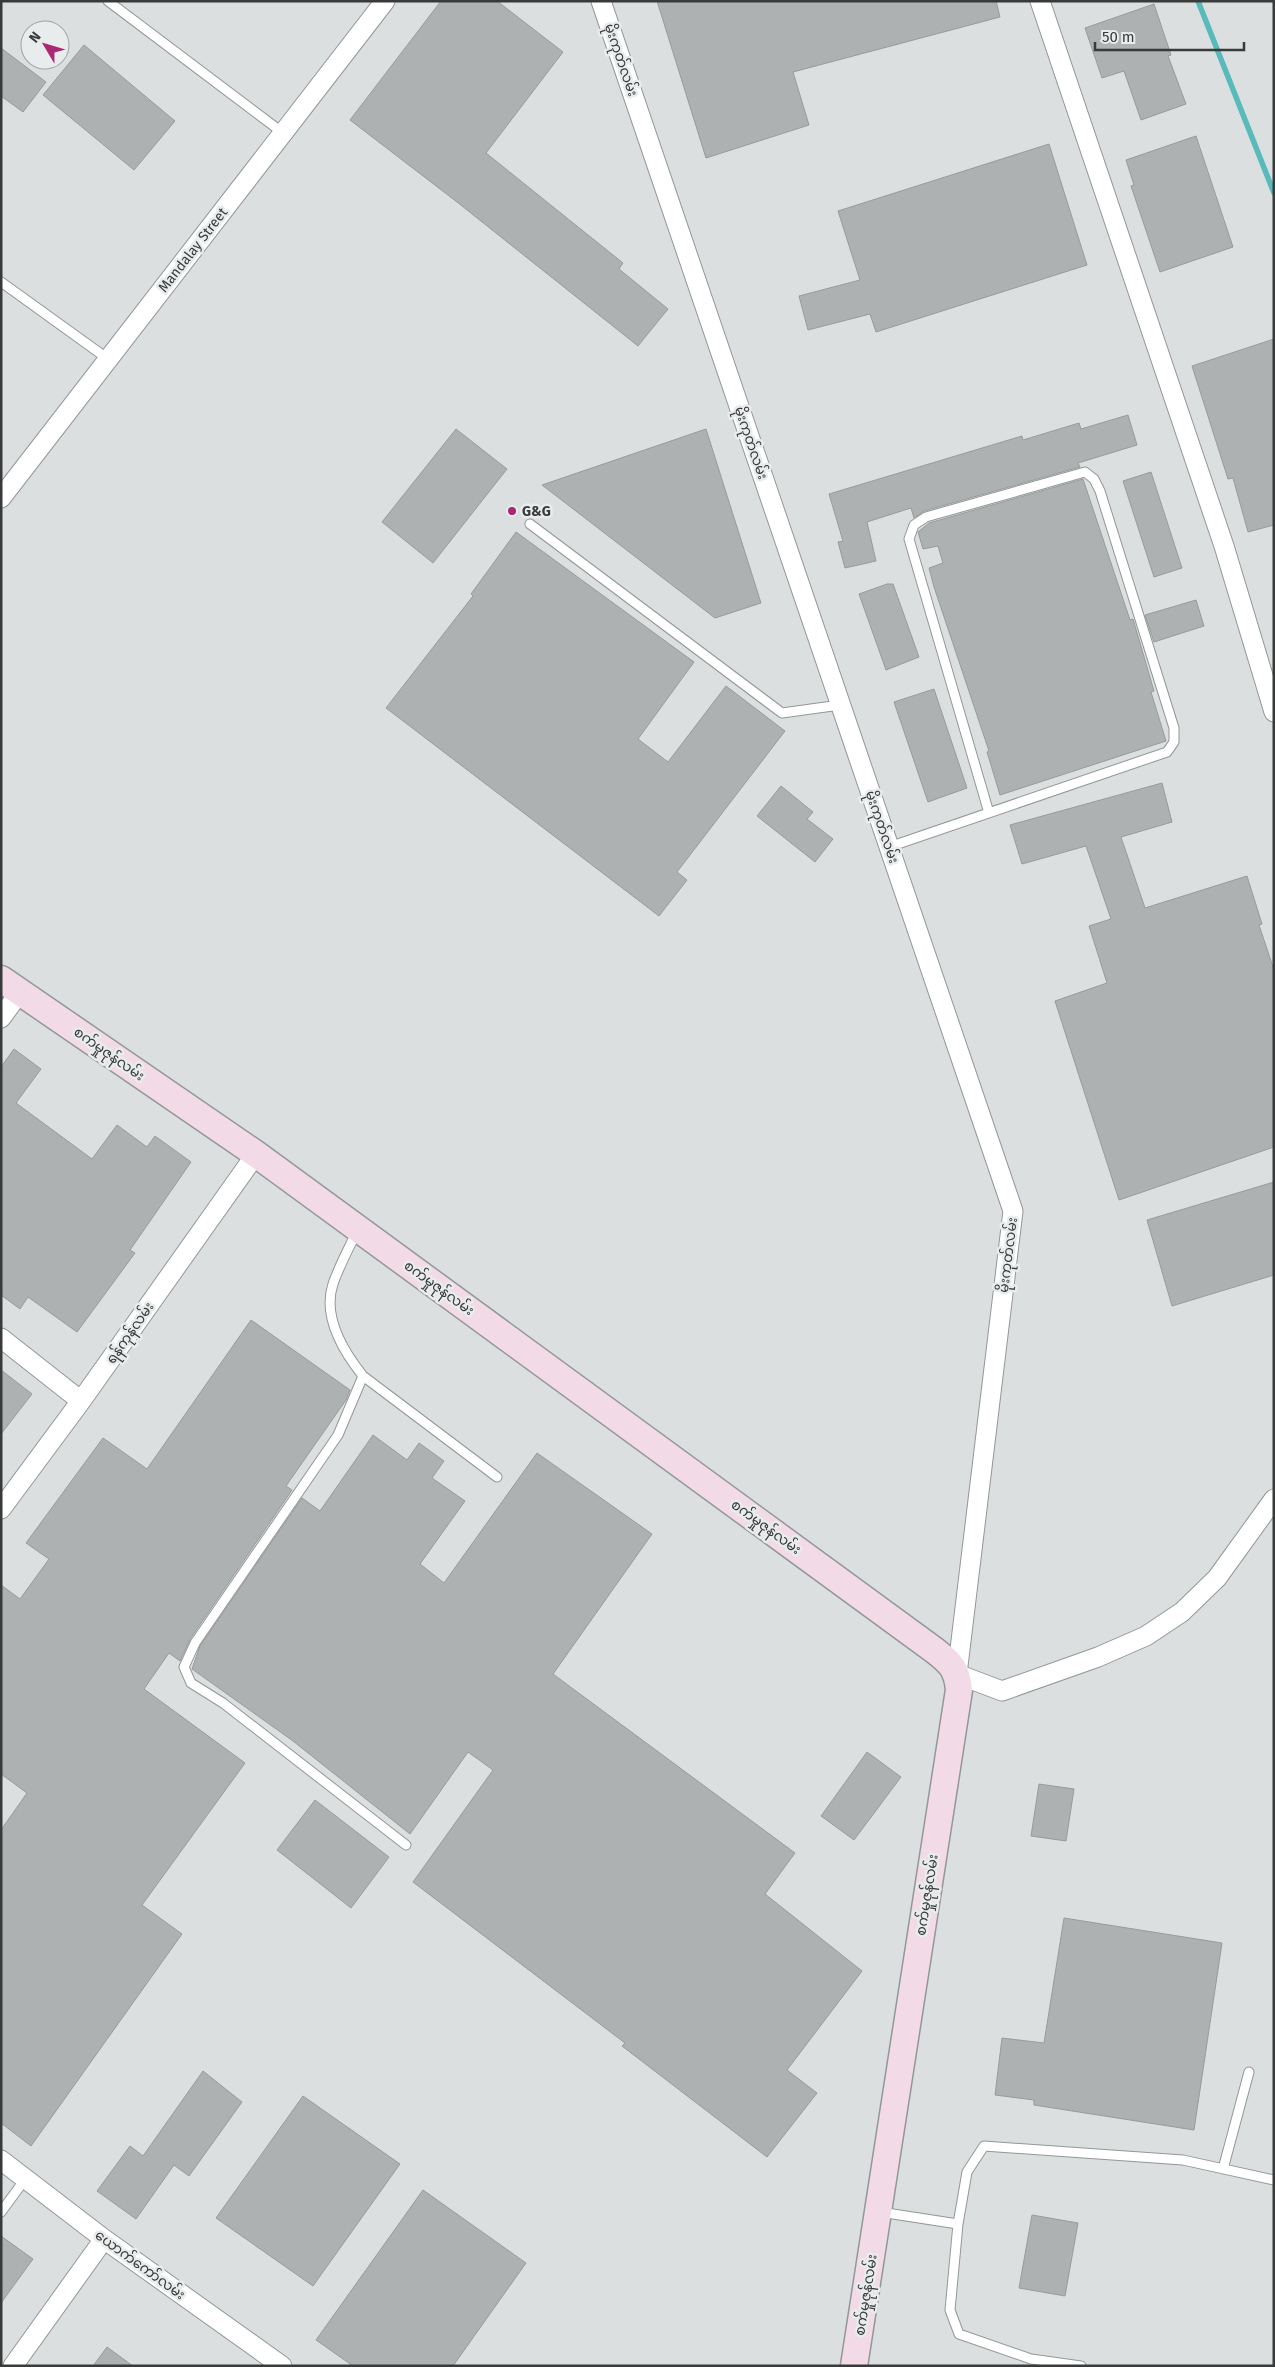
<svg xmlns="http://www.w3.org/2000/svg" width="1275" height="2367" viewBox="0 0 1275 2367" font-family="'Fira Sans','Noto Sans Myanmar',sans-serif">
<rect width="100%" height="100%" fill="#dbdfdf"/>
<g fill="none" stroke-linecap="round" stroke-linejoin="round">
<path stroke="#58babb" stroke-width="5.5" d="M1198 1 1274 193"/>
</g>
<path fill="#adb1b1" stroke="#979b9b" d="M441 1H497L563 52 486 153 623 263 619 269 668 309 638 346 457 202 350 120Z
M657 1H996L1000 17 793 72 809 125 706 158Z
M1154 4 1171 55 1168 56 1186 104 1141 120 1124 71 1102 78 1085 28Z
M84 45 175 121 134 170 43 95Z
M1 48 46 82 23 112 1 96Z
M1196 136 1233 247 1160 272 1131 186 1134 185 1126 160Z
M1049 144 1087 265 876 332 870 314 808 330 799 296 860 280 838 211Z
M1274 339V525L1248 532 1233 478 1228 479 1192 366Z
M1128 415 1137 445 1078 463 1080 467 924 511 914 518 911 508 867 522 876 561 845 568 838 542 843 541 829 494 1022 436 1023 440 1079 423 1081 429Z
M456 429 507 469 433 563 382 522Z
M706 429 761 603 715 618 542 485Z
M1151 472 1182 568 1154 577 1123 481Z
M1083 479 1130 620 1133 619 1154 691 1151 692 1166 741 1000 795 987 752 989 751 934 587 929 568 943 563 938 546 923 549 918 532 929 523Z
M516 532 694 662 638 739 668 762 726 686 785 731 677 872 687 880 659 916 386 708 473 596 471 594Z
M887 584H893L919 657 886 670 859 594Z
M1196 600 1204 626 1154 642 1145 615Z
M934 689 967 788 928 802 894 702Z
M1162 783 1172 822 1121 837 1145 908 1247 876 1262 924 1259 925 1274 970V1147L1119 1200 1055 1001 1107 983 1089 926 1111 919 1086 846 1022 864 1010 825Z
M781 786 813 812 807 819 833 839 815 862 757 816Z
M14 1049 41 1069 16 1103 92 1159 117 1125 147 1147 155 1136 191 1162 130 1250 135 1253 77 1332 28 1297 20 1309 1 1295V1067Z
M1274 1182V1275L1172 1306 1147 1220Z
M251 1320 350 1390 346 1400 286 1486 292 1490 190 1639 180 1661 169 1653 144 1689 245 1763 142 1905 182 1934 31 2146 1 2123V1830L27 1793 1 1774V1585L20 1599 49 1559 26 1543 103 1438 147 1469Z
M1 1370 32 1394 1 1434Z
M373 1435 407 1460 419 1443 444 1461 432 1478 465 1501 420 1564 444 1583 537 1453 652 1534 553 1674 795 1853 765 1894 862 1971 787 2070 817 2093 767 2157 622 2046 625 2043 413 1882 493 1770 468 1752 410 1834 293 1741 192 1669 200 1646 302 1498 320 1511Z
M867 1752 901 1777 854 1840 821 1816Z
M1039 1784 1074 1789 1066 1841 1031 1836Z
M315 1800 389 1857 351 1908 277 1850Z
M1064 1918 1222 1943 1194 2130 1034 2105V2100L995 2095 1002 2038 1044 2043Z
M203 2071 242 2102 189 2176 174 2165 136 2219 97 2191 130 2146 143 2156Z
M303 2096 400 2164 313 2286 216 2218Z
M423 2190 526 2263 453 2366H353L316 2340Z
M1032 2215 1078 2223 1065 2296 1019 2288Z
M1 2236 33 2259 1 2303Z
M107 2347 133 2366H93Z"/>
<g fill="none" stroke-linecap="round" stroke-linejoin="round">
<g stroke="#939797" stroke-width="11">
<path id="lane" d="M108 1 283 133
M1 282 108 359
M530 524 782 713 840 705
M889 847 1167 752 1174 742V728L1100 491 1094 479 1085 472 926 517 914 525 909 539 989 813
M357 1231C349 1248 339 1266 333 1284 322 1317 343 1351 363 1376L497 1477
M363 1376 338 1435 195 1643 184 1667 191 1683 223 1703 406 1845
M1223 2169 1249 2072
M1 2212 26 2178
M880 2212 958 2224 967 2172 984 2146 1183 2160 1274 2180
M958 2224 950 2310 959 2334 1031 2359 1081 2366"/>
</g>
<g stroke="#939797" stroke-width="21">
<path id="street" d="M601 1 1013 1211 957 1674 1002 1691 1098 1657 1146 1636 1182 1612 1217 1578 1274 1499
M1040 1 1224 546 1274 712
M1 498 385 1
M1 1018 20 992
M1 1338 81 1401
M1 1509 81 1401 256 1154
M1 2160 104 2239 282 2366
M13 2366 104 2239"/>
</g>
<g stroke="#939797" stroke-width="29">
<path id="secondary" d="M1 979 256 1154 934 1650C951 1663 957 1669 959 1690L854 2366"/>
</g>
<use href="#lane" stroke="#fff" stroke-width="9"/>
<use href="#street" stroke="#fff" stroke-width="19"/>
<use href="#secondary" stroke="#f2dbe6" stroke-width="26"/>
</g>
<circle fill="#a92773" stroke="#e8ecec" stroke-width="2" cx="512" cy="511" r="5"/>
<g text-anchor="middle" dominant-baseline="central" stroke-width="5" stroke-linejoin="round" paint-order="stroke">
<g font-size="14" fill="#393a3a" stroke="#e8ecec">
<text transform="translate(621 60) rotate(71)">မိုးကုတ်လမ်း</text>
<text transform="translate(193 250) rotate(-52)">Mandalay Street</text>
<text transform="translate(751 443) rotate(71)">မိုးကုတ်လမ်း</text>
<text transform="translate(882 827) rotate(71)">မိုးကုတ်လမ်း</text>
<text transform="translate(109 1054) rotate(35)">စက်မှုဇုန်လမ်း</text>
<text transform="translate(1008 1255) rotate(-83)">မိုးကုတ်လမ်း</text>
<text transform="translate(439 1288) rotate(36)">စက်မှုဇုန်လမ်း</text>
<text transform="translate(130 1333) rotate(-55)">ရန်ကုန်လမ်း</text>
<text transform="translate(766 1527) rotate(36)">စက်မှုဇုန်လမ်း</text>
<text transform="translate(927 1895) rotate(-81)">စက်မှုဇုန်လမ်း</text>
<text transform="translate(140 2265) rotate(36)">ယောက်ကော်လမ်း</text>
<text transform="translate(866 2295) rotate(-81)">စက်မှုဇုန်လမ်း</text>
</g>
<g font-size="14" font-weight="bold" fill="#393a3a" stroke="#e8ecec" text-anchor="start">
<text x="522" y="511">G&amp;G</text>
</g>
</g>
<rect width="1275" height="2367" fill="none" stroke="#393a3a" stroke-width="5"/>
<g transform="translate(45 45) rotate(308)"><circle r="24" fill="#e8ecec" stroke="#a2a5a5"/>
<path d="M0-4L9 19L0 12L-9 19Z" fill="#a92773"/>
<text y="-8" font-size="14" font-weight="bold" text-anchor="middle" fill="#393a3a">N</text>
</g>
<path d="M1095 42v8h149v-8" fill="none" stroke="#393a3a" stroke-width="2.5"/>
<text x="1102" y="42" font-size="15" fill="#393a3a" stroke="#e8ecec" stroke-width="4" paint-order="stroke">50 m</text>
</svg>
